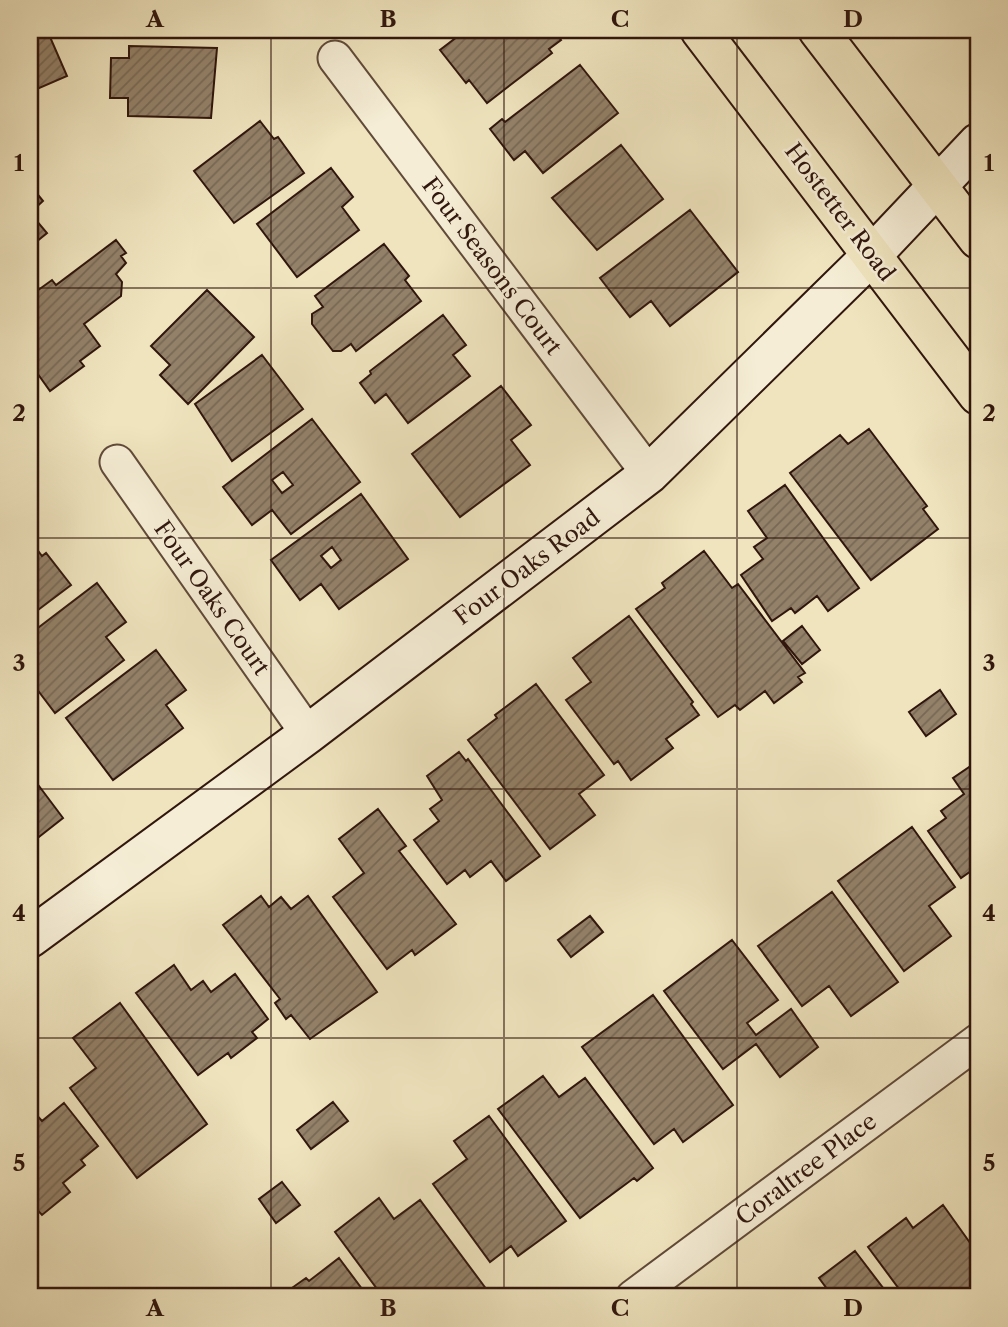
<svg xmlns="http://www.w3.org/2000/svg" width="1008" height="1327" viewBox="0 0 1008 1327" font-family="'Libre Caslon Text',serif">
<defs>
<pattern id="building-hatch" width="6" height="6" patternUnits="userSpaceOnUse" patternTransform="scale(1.75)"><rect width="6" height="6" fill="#938169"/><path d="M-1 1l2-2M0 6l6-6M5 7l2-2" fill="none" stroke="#786955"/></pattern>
</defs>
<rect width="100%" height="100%" fill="#efe4be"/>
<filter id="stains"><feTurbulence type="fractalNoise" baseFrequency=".00286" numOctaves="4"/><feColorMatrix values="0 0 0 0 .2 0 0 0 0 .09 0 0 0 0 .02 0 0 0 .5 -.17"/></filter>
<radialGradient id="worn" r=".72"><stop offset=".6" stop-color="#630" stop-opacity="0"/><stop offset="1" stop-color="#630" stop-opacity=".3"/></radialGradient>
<path fill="url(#building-hatch)" stroke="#30160d" stroke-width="2" fill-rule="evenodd" d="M30 30H47L67 76 30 92Z
M466 30H553L561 40 549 49 552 53 487 103 469 80 466 83 440 50Z
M129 46 217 48 211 118 128 116V98H110L111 58H129Z
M580 65 618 113 543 173 525 151 514 160 490 129 502 119 505 122Z
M260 121 274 139 278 137 304 173 234 223 194 171Z
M621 145 663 199 597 250 552 198Z
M331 168 353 197 342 207 359 230 297 277 257 224Z
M30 185 43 201 30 213Z
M690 210 738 272 670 326 651 301 630 317 600 278Z
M30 213 47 233 30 247Z
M116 240 126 253 121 256 126 263 116 274 122 282 121 296 84 324 100 346 80 361 84 366 50 391 30 363V296L52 280 56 285Z
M384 244 409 276 405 280 421 301 356 351 351 344 341 351H333L312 324V314L323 307 315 296Z
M207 290 254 337 188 404 160 375 170 365 151 346Z
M443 315 466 345 453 355 470 376 408 423 386 394 375 403 360 383 371 374 370 371Z
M262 355 303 409 232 461 195 404Z
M501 386 531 425 511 440 530 465 460 517 412 454Z
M312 419 360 482 291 534 272 510 252 525 223 487ZM283 472 293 485 282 493 272 480Z
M869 429 927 506 923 509 938 529 871 580 790 473 840 435 848 444Z
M785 485 859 588 828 611 817 596 795 613 791 608 772 621 741 575 763 559 754 547 767 538 748 511Z
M361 494 408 559 339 609 321 584 300 600 271 560ZM332 547 341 560 331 568 321 556Z
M30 540 42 556 46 553 71 585 30 616Z
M704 551 732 588 738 584 805 673 798 677 802 682 774 703 765 691 740 710 735 705 718 717 636 609 665 588 662 583Z
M97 583 126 622 106 637 124 660 55 713 30 680V634Z
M629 616 693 702 691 704 699 715 666 739 673 748 631 780 618 761 614 764 566 700 591 682 573 658Z
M802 626 820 650 802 664 783 641Z
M156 650 186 690 166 705 183 728 113 780 66 718Z
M536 684 604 775 579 794 595 815 550 849 468 740 497 718 495 715Z
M940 690 956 714 926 736 909 712Z
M459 752 466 761 468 759 540 856 506 881 491 861 470 877 465 870 447 884 414 840 439 821 430 809 442 800 427 776Z
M978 761V866L961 878 928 831 946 818 941 811 964 794 953 778Z
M30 774 63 818 30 844Z
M378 809 406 846 399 851 456 924 415 955 412 950 387 969 333 897 364 873 339 839Z
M912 827 955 887 929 906 951 936 904 971 838 881Z
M832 892 898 982 851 1016 829 986 802 1006 758 946Z
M261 896 269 907 281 897 291 909 308 896 377 992 310 1039 291 1015 286 1019 275 1003 280 999 223 925Z
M590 916 603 932 571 957 558 940Z
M732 940 778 1000 747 1023 756 1035 791 1009 818 1047 780 1077 756 1044 723 1069 664 991Z
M174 965 191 990 203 981 211 992 235 974 268 1019 252 1032 257 1038 231 1058 228 1053 198 1075 136 993Z
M653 995 733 1105 683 1142 674 1129 654 1144 582 1047Z
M120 1003 207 1124 137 1178 70 1088 96 1068 73 1038Z
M543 1076 559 1097 585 1078 653 1168 637 1181 634 1178 580 1218 498 1109Z
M333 1102 348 1121 311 1149 297 1130Z
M64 1103 98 1146 81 1160 85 1165 63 1183 70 1192 42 1215 30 1202V1115L34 1112 42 1121Z
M489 1116 566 1221 518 1256 511 1246 490 1262 433 1184 467 1159 454 1141Z
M282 1182 300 1205 276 1223 259 1199Z
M379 1198 394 1219 420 1200 487 1290 478 1297H383L335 1232Z
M943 1205 978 1254V1297H905L868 1247 906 1218 913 1228Z
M855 1251 890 1297H833L819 1278Z
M339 1258 368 1297 282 1295 306 1278 309 1281Z"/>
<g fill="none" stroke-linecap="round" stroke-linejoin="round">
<g stroke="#604a39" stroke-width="37">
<path id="street" d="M335 58 649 474
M117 462 308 734
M633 1297 978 1041"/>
</g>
<g stroke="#30160d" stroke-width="42">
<path id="secondary" d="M30 938 308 734 649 474 872 255 978 143"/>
</g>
<g stroke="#30160d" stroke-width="42">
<path id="primary" d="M700 30 978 395
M818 30 978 239"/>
</g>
<use href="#street" stroke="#f5edd5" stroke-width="33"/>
<use href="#secondary" stroke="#f5edd5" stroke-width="38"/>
<use href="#primary" stroke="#efe4be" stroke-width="38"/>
</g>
<path fill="none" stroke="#30160d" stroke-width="2" stroke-opacity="0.55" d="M271 30V1297M504 30V1297M737 30V1297M30 288H978M30 538H978M30 789H978M30 1038H978"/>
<g text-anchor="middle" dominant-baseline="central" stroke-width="5" stroke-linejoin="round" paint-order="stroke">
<g font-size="23" fill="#30160d" stroke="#f5edd5">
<text transform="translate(840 212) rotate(53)">Hostetter Road</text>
<text transform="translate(492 266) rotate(53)">Four Seasons Court</text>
<text transform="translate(527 567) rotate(-37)">Four Oaks Road</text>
<text transform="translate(212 598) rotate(55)">Four Oaks Court</text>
<text transform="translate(806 1169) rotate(-37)">Coraltree Place</text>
</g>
</g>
<rect width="1008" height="1327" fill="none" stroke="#efe4be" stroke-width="77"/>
<rect x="38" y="38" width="932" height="1250" fill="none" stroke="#30160d" stroke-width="2.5"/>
<g font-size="23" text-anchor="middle" font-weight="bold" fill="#30160d">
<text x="155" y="27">A</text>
<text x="388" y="27">B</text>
<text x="620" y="27">C</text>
<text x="853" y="27">D</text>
<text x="19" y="171">1</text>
<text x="989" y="171">1</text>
<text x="19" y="421">2</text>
<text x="989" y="421">2</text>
<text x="19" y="671">3</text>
<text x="989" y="671">3</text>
<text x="19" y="921">4</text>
<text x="989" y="921">4</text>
<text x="19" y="1171">5</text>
<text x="989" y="1171">5</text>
<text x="155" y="1316">A</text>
<text x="388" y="1316">B</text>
<text x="620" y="1316">C</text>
<text x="853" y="1316">D</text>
</g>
<rect width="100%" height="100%" filter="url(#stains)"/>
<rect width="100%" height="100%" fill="url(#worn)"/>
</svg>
